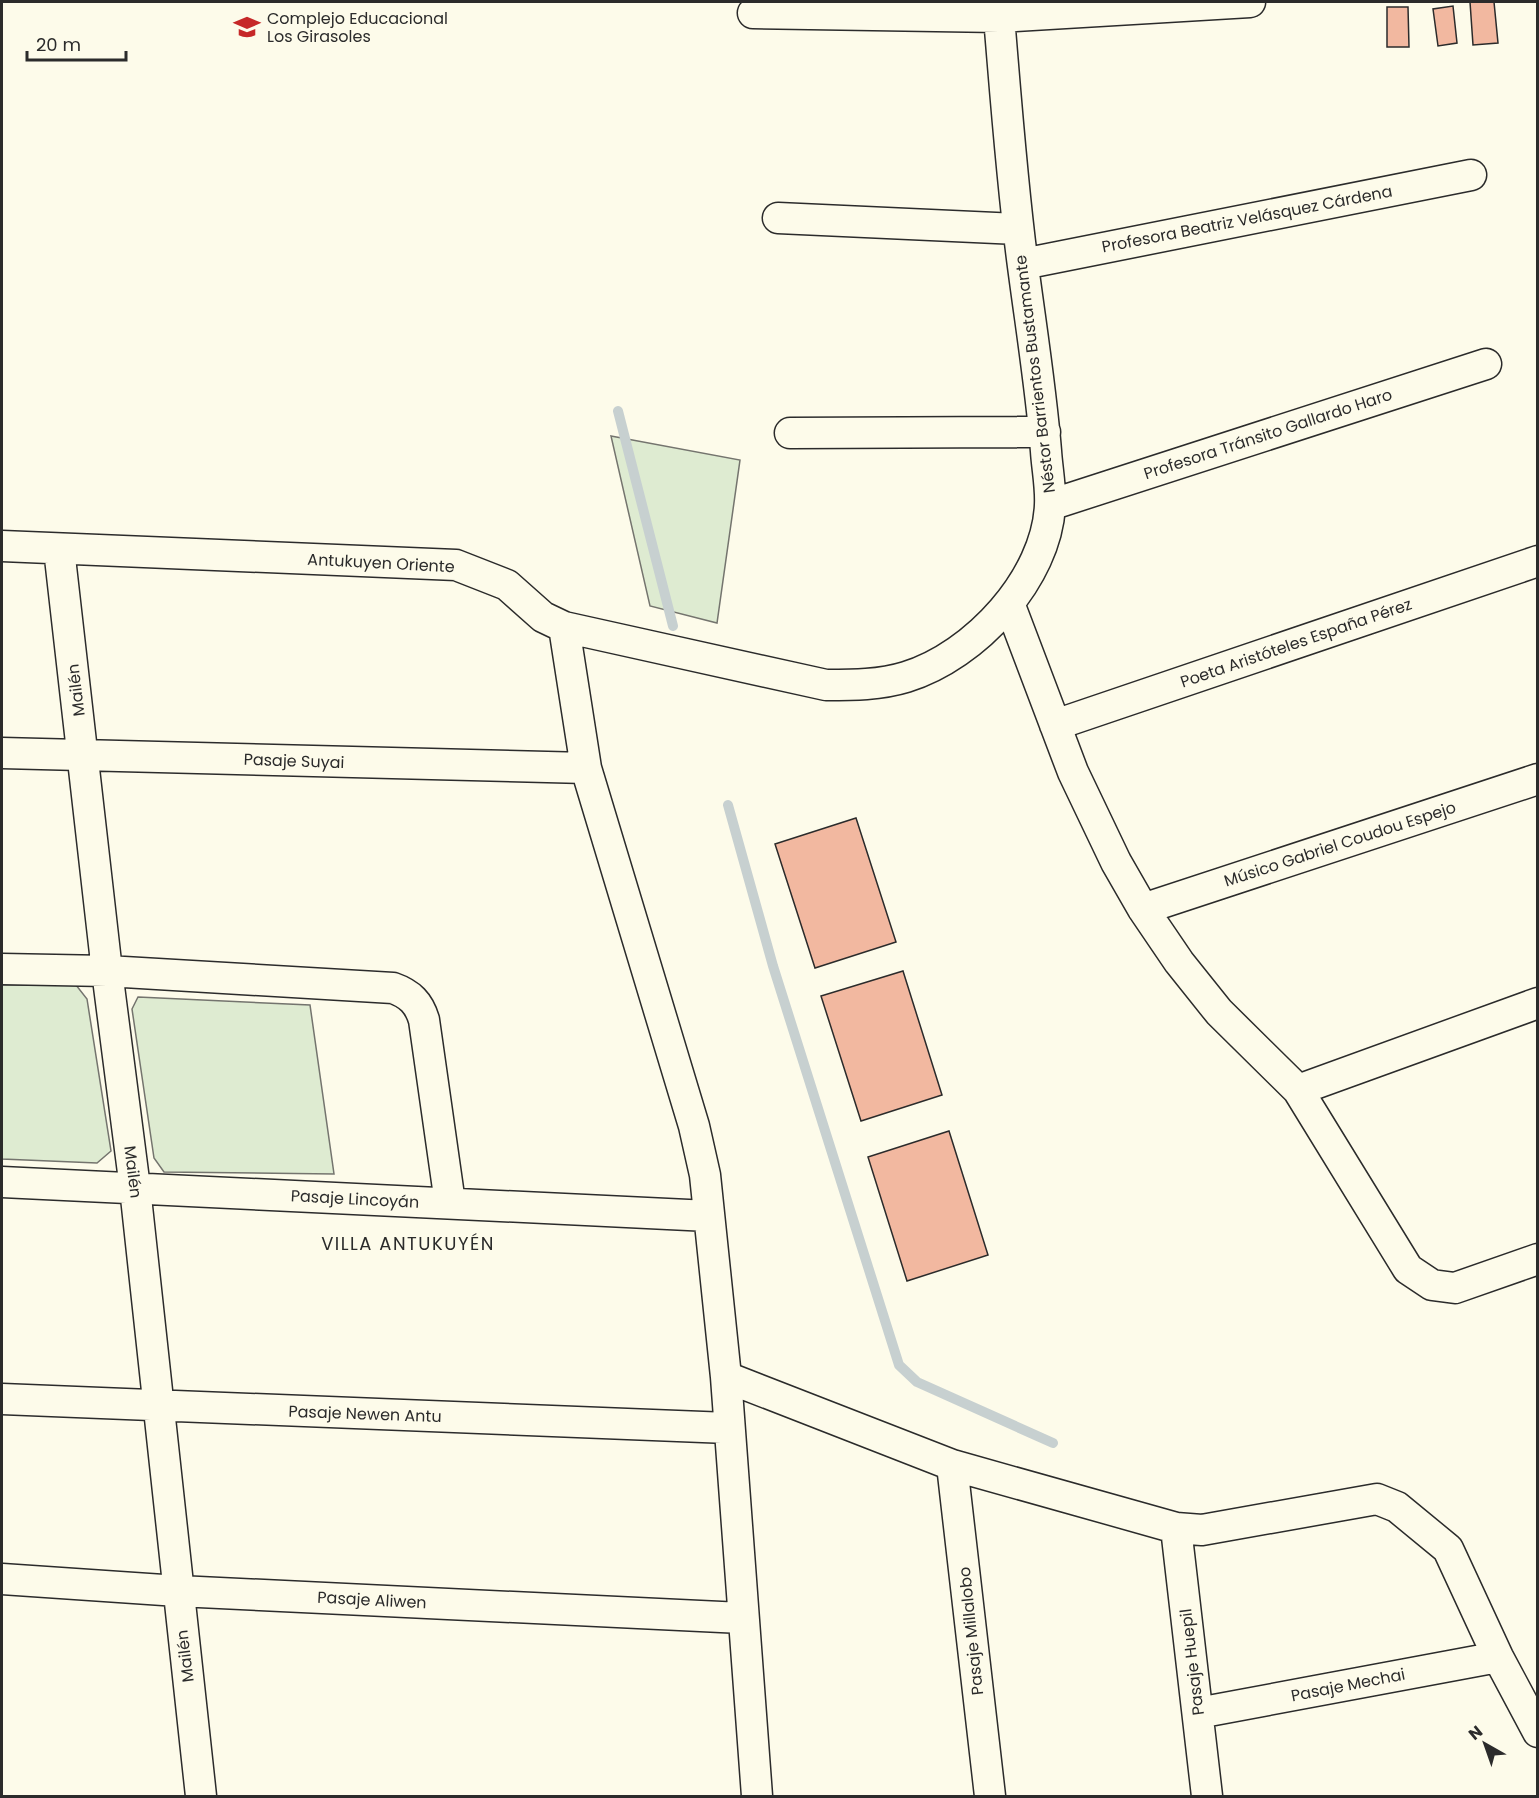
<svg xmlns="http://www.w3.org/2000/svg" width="1539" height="1798" viewBox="0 0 1539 1798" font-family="Poppins,sans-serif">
<rect width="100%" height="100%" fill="#fdfbea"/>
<path fill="#deebd1" stroke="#74746e" stroke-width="1.5" d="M611 436 740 460 717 623 650 606Z
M2 985H76L87 999 111 1151 97 1163 2 1159Z
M138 997 310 1005 334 1174 164 1172 154 1158 132 1009Z"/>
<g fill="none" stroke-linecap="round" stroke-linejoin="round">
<path stroke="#c7d0d0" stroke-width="10" d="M618 411 673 626
M728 805 773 966 899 1365 917 1382 1053 1443"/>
</g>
<path fill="#f2b8a0" stroke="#2b2b2b" stroke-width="1.5" d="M1470 2H1494L1498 43 1473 45Z
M1453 6 1457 43 1438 46 1433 9Z
M1387 7H1408L1409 47H1387Z
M856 818 896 942 815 968 775 844Z
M903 971 942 1095 861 1121 821 996Z
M949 1131 988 1255 907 1281 868 1157Z"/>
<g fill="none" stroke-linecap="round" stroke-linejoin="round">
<g stroke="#2b2b2b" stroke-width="33">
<path id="minor" d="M753 13 999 17 1250 2
M778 218 1018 229
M1023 264 1471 175
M790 433 1045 432
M1050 505 1486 364
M2 546 456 565 507 585 543 617 564 627 826 685C853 685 880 685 906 677 975 656 1047 578 1050 505 1051 487 1047 468 1046 451 1041 389 1031 327 1023 266 1012 184 1006 100 999 17L987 2
M59 549 107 971 135 1188 201 1796
M1009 603 1073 772 1116 862 1143 909 1179 962 1219 1012 1298 1090 1408 1269 1432 1285 1455 1288 1538 1259
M564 627 586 768 694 1126 705 1175 726 1377 757 1796
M1055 725 1538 561
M2 753 586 768
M1143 909 1538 779
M2 969 107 971 393 988C410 994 419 1003 424 1020L450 1203
M1298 1090 1538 1003
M2 1182 709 1216
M726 1377 952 1465 1176 1528 1202 1530 1377 1499 1397 1507 1448 1549 1498 1657 1538 1732
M2 1399 728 1428
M952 1465 990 1796
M1176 1528 1207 1796
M2 1579 178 1591 742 1618
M1198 1713 1498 1657"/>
</g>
<use href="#minor" stroke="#fdfbea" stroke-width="30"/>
</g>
<defs>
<g id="school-bare" transform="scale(2.07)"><path d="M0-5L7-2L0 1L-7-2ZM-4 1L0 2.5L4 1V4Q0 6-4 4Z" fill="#c62828" stroke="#fdfbea" stroke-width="2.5" paint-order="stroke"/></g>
</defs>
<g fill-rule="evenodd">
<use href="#school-bare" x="247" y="27"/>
</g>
<g text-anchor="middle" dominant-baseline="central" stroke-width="4.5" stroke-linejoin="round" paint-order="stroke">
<g font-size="16" fill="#2b2b2b" stroke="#fdfbea" text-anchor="start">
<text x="267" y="18">Complejo Educacional<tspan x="267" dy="18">Los Girasoles</tspan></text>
</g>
<g font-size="16" fill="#2b2b2b" stroke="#fdfbea">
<text transform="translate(1247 219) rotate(-11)">Profesora Beatriz Velásquez Cárdena</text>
<text transform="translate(1035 374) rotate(-97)">Néstor Barrientos Bustamante</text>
<text transform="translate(1268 434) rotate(-18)">Profesora Tránsito Gallardo Haro</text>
<text transform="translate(381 563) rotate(3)">Antukuyen Oriente</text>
<text transform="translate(1296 643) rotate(-19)">Poeta Aristóteles España Pérez</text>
<text transform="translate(76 690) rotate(-97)">Mailén</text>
<text transform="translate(294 761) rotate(2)">Pasaje Suyai</text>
<text transform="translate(1340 844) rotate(-18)">Músico Gabriel Coudou Espejo</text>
<text transform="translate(133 1172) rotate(83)">Mailén</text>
<text transform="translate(355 1199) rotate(3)">Pasaje Lincoyán</text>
<text transform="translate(365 1414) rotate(2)">Pasaje Newen Antu</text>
<text transform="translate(372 1600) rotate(3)">Pasaje Aliwen</text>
<text transform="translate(971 1631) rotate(-96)">Pasaje Millalobo</text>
<text transform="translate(185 1656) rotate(-97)">Mailén</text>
<text transform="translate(1192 1662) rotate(-97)">Pasaje Huepil</text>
<text transform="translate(1348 1685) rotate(-11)">Pasaje Mechai</text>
</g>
<g font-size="18" letter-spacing="1.5" fill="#2b2b2b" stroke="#fdfbea">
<text x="408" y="1243">VILLA ANTUKUYÉN</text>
</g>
</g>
<rect width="1539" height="1798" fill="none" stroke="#2b2b2b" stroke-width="6"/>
<g transform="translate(1485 1744) rotate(320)" stroke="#fdfbea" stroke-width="4.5" paint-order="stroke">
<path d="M0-4.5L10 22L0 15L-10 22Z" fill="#2b2b2b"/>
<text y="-9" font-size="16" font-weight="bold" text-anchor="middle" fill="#2b2b2b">N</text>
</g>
<path d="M27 51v9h99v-9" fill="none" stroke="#2b2b2b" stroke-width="3"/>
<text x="36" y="51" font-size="18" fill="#2b2b2b" stroke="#fdfbea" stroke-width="4.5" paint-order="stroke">20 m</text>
</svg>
